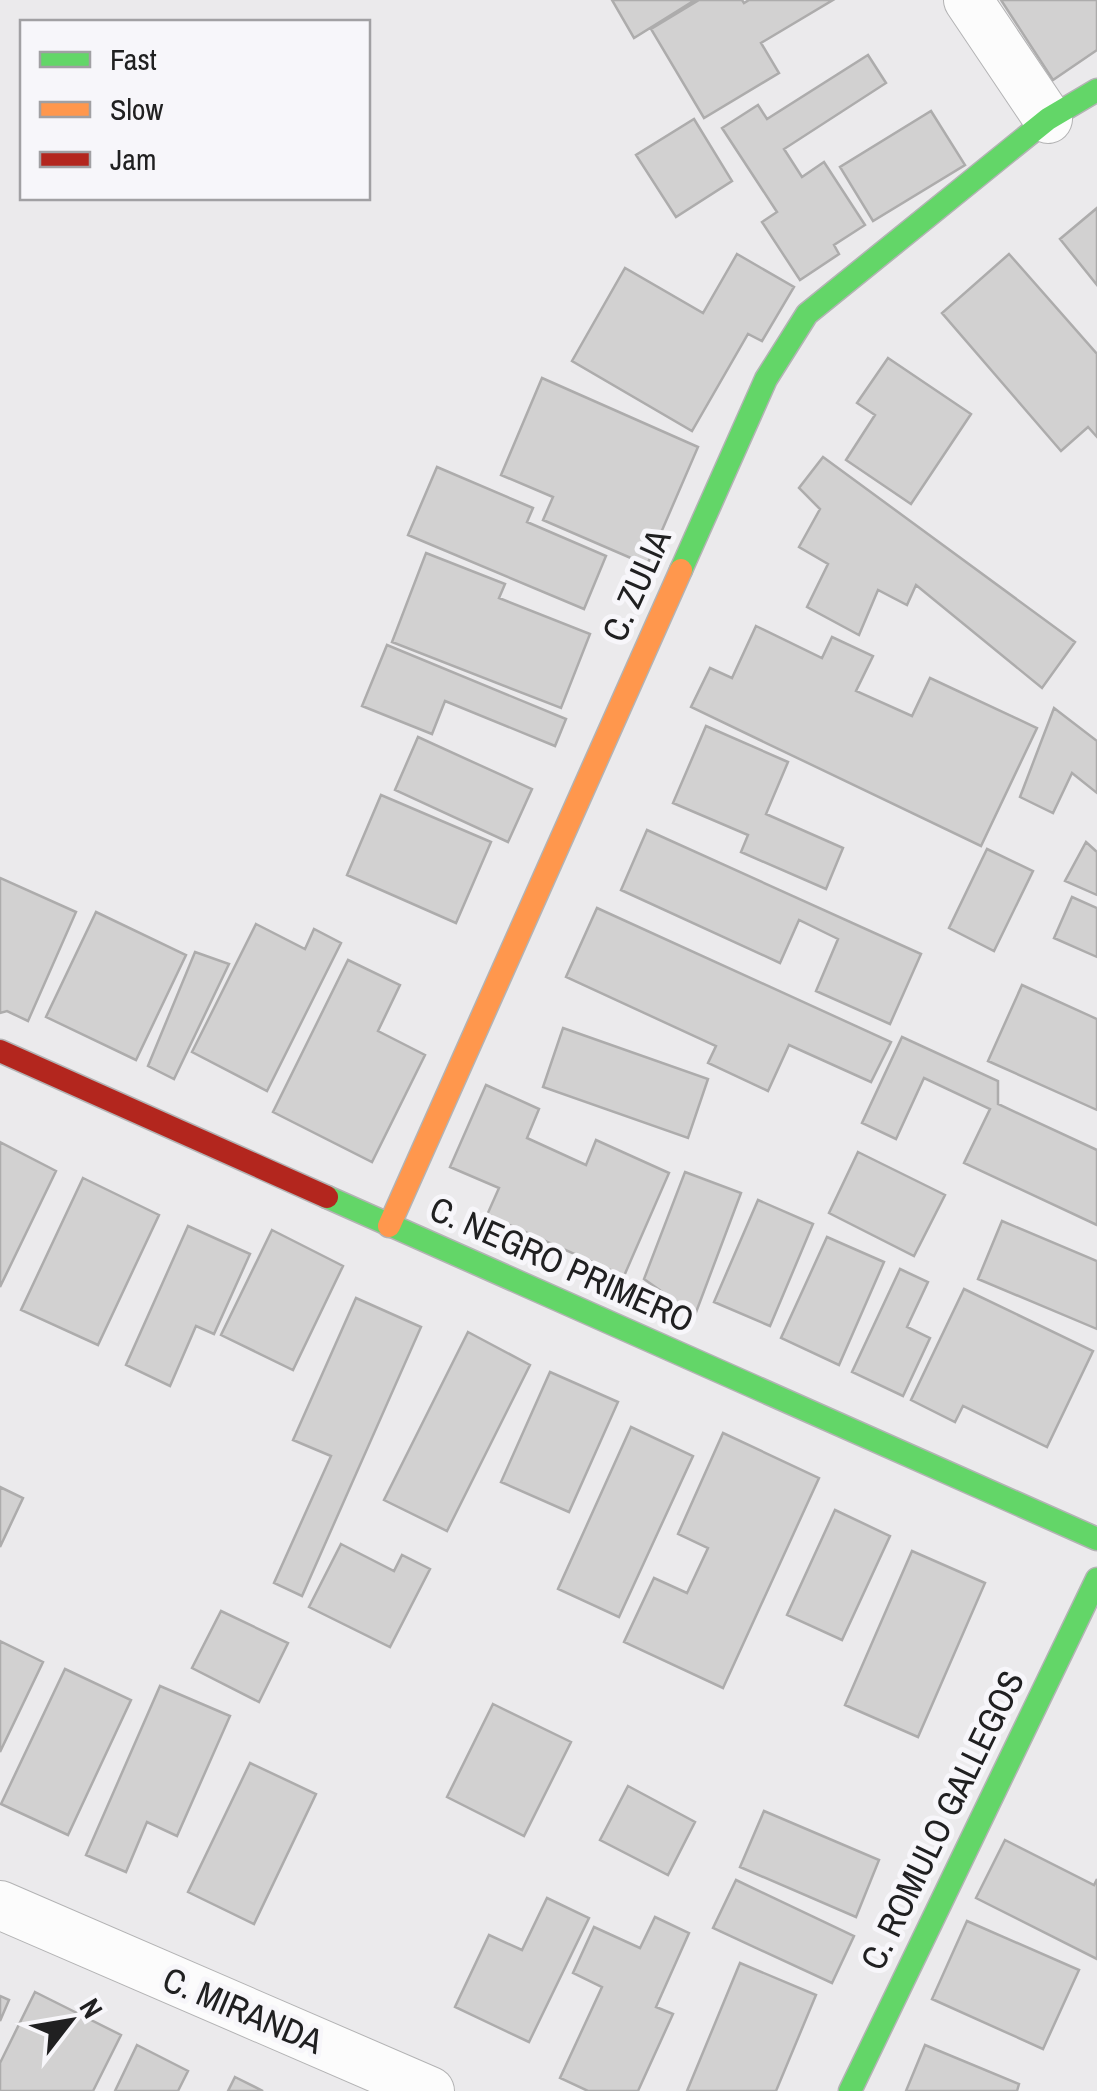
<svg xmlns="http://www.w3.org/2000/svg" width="1097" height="2091" viewBox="0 0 1097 2091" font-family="'Archivo Narrow',sans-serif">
<rect width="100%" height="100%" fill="#ebeaec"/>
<path fill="#d2d1d1" stroke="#adacac" stroke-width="2.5" d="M612 0H695L634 38Z
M699 0H742L744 3 749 0H833L761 43 779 73 704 118 651 29Z
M1001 0H1097V50L1053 80Z
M868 55 886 83 784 149 802 177 824 162 865 225 834 245 839 254 800 280 762 222 777 212 722 128 758 105 767 119Z
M931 111 965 165 873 221 840 167Z
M694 119 732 181 676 217 636 155Z
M1097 208V285L1060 239Z
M737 254 794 287 762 341 748 334 692 431 572 361 625 268 703 313Z
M1009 254 1097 354V437L1088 427 1061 451 942 313Z
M888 358 971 414 911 504 846 460 875 415 857 403Z
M542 378 698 447 647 565 543 520 553 497 501 475Z
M823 457 1075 642 1042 688 916 585 907 605 878 590 859 635 807 607 828 564 799 547 820 509 799 488Z
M437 467 533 508 527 522 606 556 584 609 408 535Z
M426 553 505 584 499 598 590 634 561 708 392 642Z
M756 626 822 658 832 637 873 656 856 691 912 716 930 678 1037 728 981 846 691 707 710 668 732 678Z
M387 645 566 719 555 746 445 701 432 734 362 706Z
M1054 708 1097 741V793L1072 773 1053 813 1020 797Z
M706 726 788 762 766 814 843 848 826 889 741 852 748 835 673 803Z
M418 737 532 789 508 842 395 790Z
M381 795 491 842 456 923 347 875Z
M647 830 921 954 890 1024 816 991 838 939 799 920 780 963 621 890Z
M1086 842 1097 852V895L1065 881Z
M987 849 1033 871 994 951 949 928Z
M0 878 76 912 28 1021 7 1011 0 1013Z
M1072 897 1097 908V957L1054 938Z
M597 908 891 1042 871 1082 789 1045 768 1091 708 1063 716 1046 566 977Z
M96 912 186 955 136 1060 46 1017Z
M256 924 305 949 314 929 341 943 267 1091 192 1052Z
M195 952 229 964 174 1079 148 1066Z
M348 960 400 985 378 1031 425 1055 372 1162 273 1112Z
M1022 985 1097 1019V1110L988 1061Z
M563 1028 708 1079 688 1138 543 1087Z
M902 1037 998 1081V1104L1097 1150V1225L964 1163 990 1109 924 1078 896 1139 862 1123Z
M486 1085 539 1109 527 1138 586 1165 596 1140 669 1173 624 1276 487 1215 499 1188 450 1167Z
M0 1142 56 1171 0 1287Z
M858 1152 945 1195 914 1256 829 1213Z
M685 1172 741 1193 695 1315 644 1279Z
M83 1178 159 1215 98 1345 21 1310Z
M758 1200 813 1224 770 1326 714 1302Z
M1002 1221 1097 1261V1329L978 1279Z
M188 1226 250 1254 214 1334 196 1326 170 1386 126 1365Z
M272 1230 343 1266 293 1370 221 1335Z
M827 1237 884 1262 839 1365 781 1338Z
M900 1269 928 1282 907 1327 930 1338 903 1396 852 1372Z
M964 1289 1093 1351 1047 1447 963 1406 955 1422 911 1400Z
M356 1298 421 1327 302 1596 274 1583 331 1456 293 1440Z
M468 1332 530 1365 447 1531 384 1500Z
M550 1372 618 1402 569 1512 501 1482Z
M631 1427 693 1456 619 1617 558 1589Z
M723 1433 819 1478 723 1688 624 1642 654 1578 687 1593 708 1548 678 1534Z
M0 1487 23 1498 0 1547Z
M835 1510 890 1536 842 1640 787 1615Z
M341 1544 394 1571 402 1555 430 1569 390 1647 309 1607Z
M912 1551 985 1583 918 1737 845 1705Z
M221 1611 288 1643 259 1702 192 1668Z
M0 1641 43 1662 0 1752Z
M65 1669 131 1700 68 1835 1 1804Z
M160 1686 230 1716 177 1836 147 1822 126 1872 86 1855Z
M493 1704 571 1742 524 1836 447 1797Z
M250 1763 316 1794 254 1924 188 1892Z
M628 1786 695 1822 668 1875 600 1840Z
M764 1811 879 1860 856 1917 740 1867Z
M1005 1840 1094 1885 1097 1879V1959L976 1898Z
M736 1880 854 1936 832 1983 713 1928Z
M547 1898 589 1918 529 2042 455 2007 489 1935 522 1950Z
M655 1917 689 1933 656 2007 673 2014 638 2091H588L560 2078 602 1987 573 1973 594 1927 640 1948Z
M967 1921 1079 1970 1043 2049 932 1999Z
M740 1963 816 1995 776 2091H687Z
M35 1992 121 2035 93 2091H0V2063Z
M0 1996 9 2000 0 2021Z
M137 2045 188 2071 178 2091H115Z
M925 2045 1019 2084 1017 2091H906Z
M235 2077 263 2091H228Z"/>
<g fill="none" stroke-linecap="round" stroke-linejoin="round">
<g stroke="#b3b3b4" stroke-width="50">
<path id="street" d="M968 0 1048 119
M0 1905 430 2091"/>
</g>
<g stroke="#b3b3b4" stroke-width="25">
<path id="fast" d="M681 570 766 379 807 314 1048 119 1097 90
M327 1197 1097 1539
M850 2091 1097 1579"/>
</g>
<g stroke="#b3b3b4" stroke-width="25">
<path id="slow" d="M389 1226 681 570"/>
</g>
<g stroke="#b3b3b4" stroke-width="25">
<path id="jam" d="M0 1051 327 1197"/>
</g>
<use href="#street" stroke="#fcfcfc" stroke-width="48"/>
<use href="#fast" stroke="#63d668" stroke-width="22"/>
<use href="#slow" stroke="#ff974d" stroke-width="22"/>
<use href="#jam" stroke="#b3261e" stroke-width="22"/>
</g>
<g text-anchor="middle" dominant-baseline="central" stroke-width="10" stroke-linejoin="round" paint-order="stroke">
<g font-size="35" fill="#202021" stroke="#f7f6fa">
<text transform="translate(636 585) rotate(-66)">C. ZULIA</text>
<text transform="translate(562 1264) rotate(24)">C. NEGRO PRIMERO</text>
<text transform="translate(942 1820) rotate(-64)">C. ROMULO GALLEGOS</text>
<text transform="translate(243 2010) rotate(23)">C. MIRANDA</text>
</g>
</g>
<rect x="20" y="20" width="350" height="180" fill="#f7f6fa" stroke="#a1a0a3" stroke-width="2.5"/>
<rect x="40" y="52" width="50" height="15" fill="#63d668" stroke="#a1a0a3" stroke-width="2.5"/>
<text x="110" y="70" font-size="30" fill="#202021">Fast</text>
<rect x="40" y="102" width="50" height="15" fill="#ff974d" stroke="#a1a0a3" stroke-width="2.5"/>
<text x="110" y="120" font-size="30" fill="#202021">Slow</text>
<rect x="40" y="152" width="50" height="15" fill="#b3261e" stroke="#a1a0a3" stroke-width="2.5"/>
<text x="110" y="170" font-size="30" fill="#202021">Jam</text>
<g transform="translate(70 2021) rotate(59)" stroke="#f7f6fa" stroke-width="8" paint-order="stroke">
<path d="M0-8L18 38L0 25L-18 38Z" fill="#202021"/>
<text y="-15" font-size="28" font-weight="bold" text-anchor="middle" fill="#202021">N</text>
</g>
</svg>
